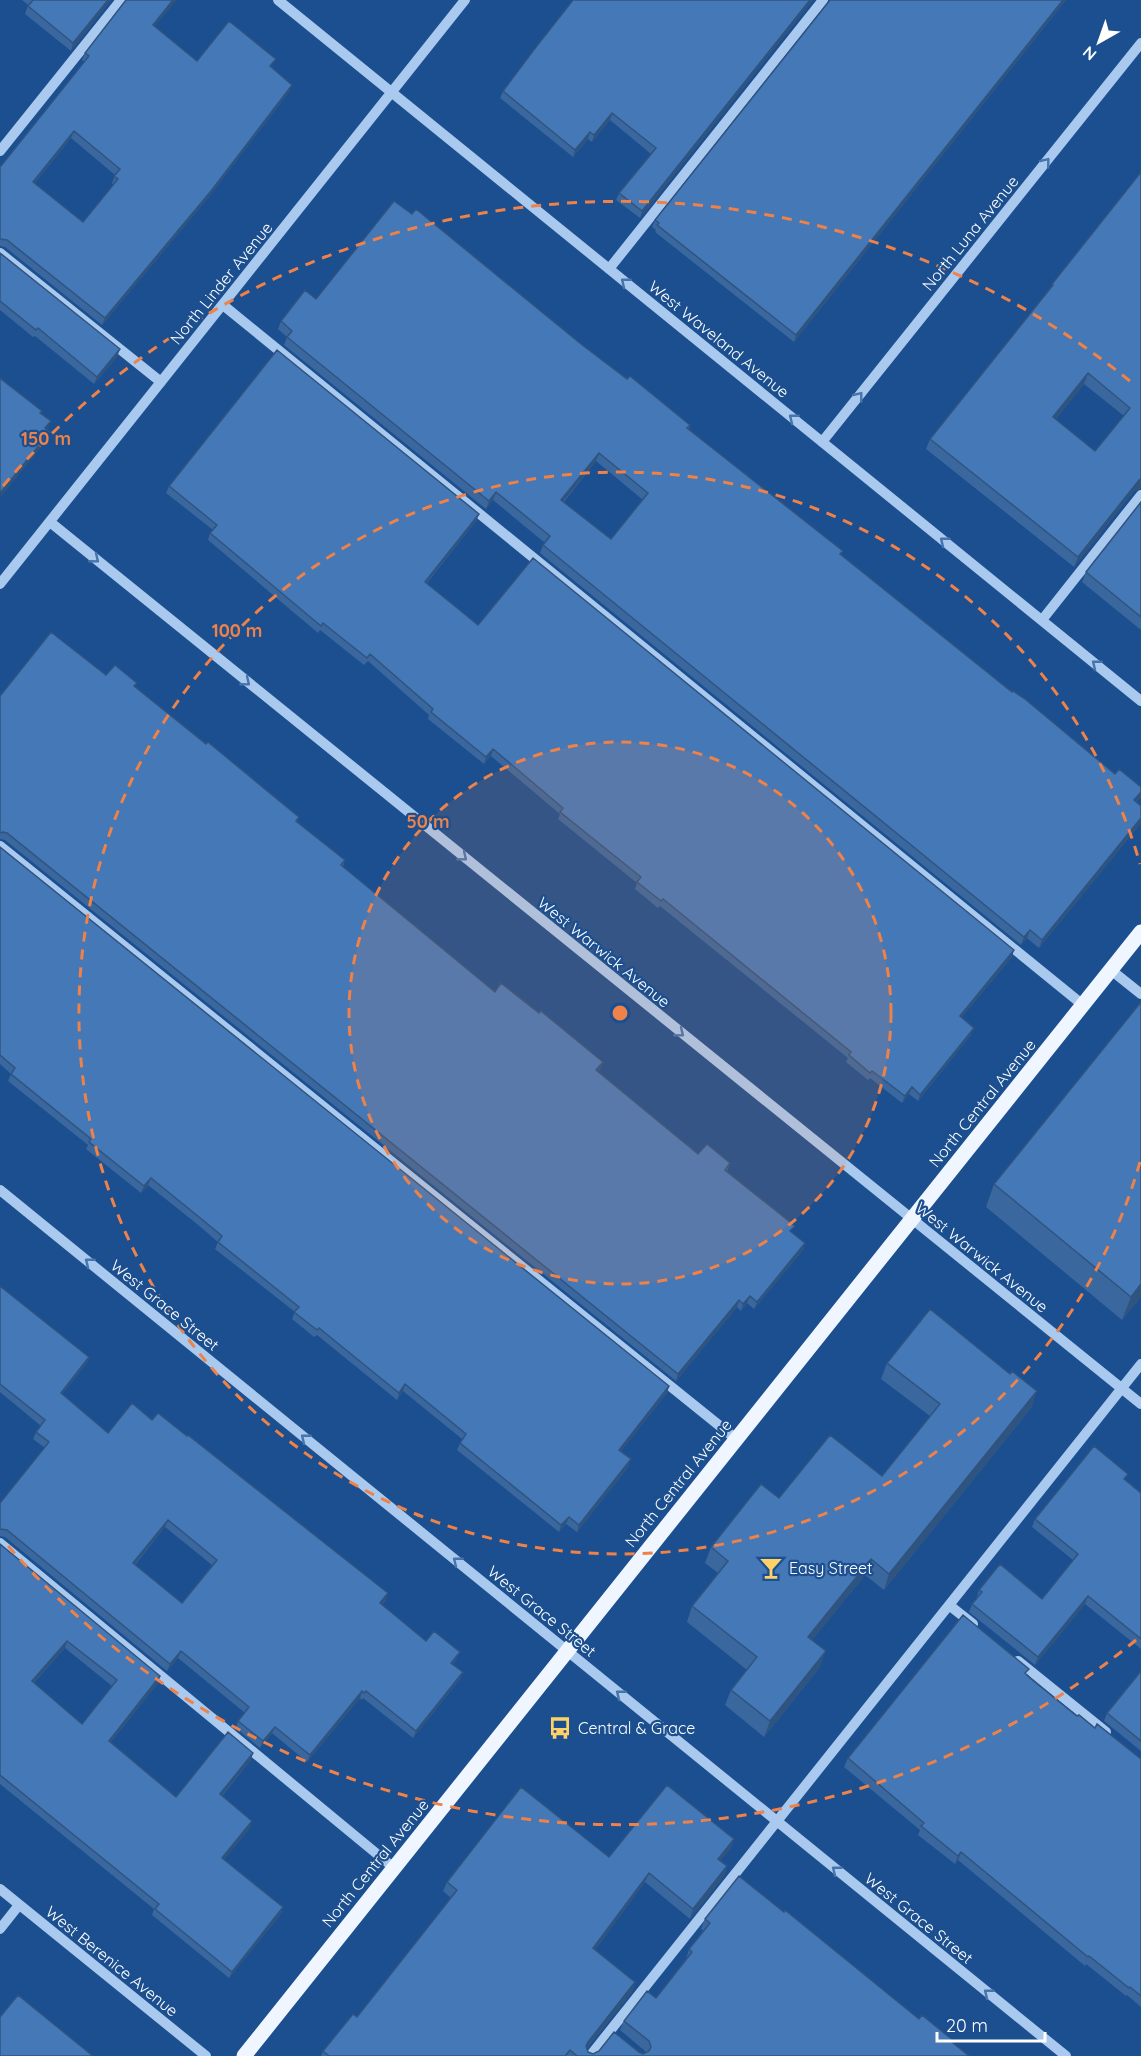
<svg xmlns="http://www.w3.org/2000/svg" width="1141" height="2056" viewBox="0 0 1141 2056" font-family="Quicksand,sans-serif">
<rect width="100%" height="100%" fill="#1b4f8f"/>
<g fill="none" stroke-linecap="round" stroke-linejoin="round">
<path stroke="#a9c9ee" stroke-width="10" d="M278 0 1141 701
M0 151 121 0
M0 253 161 382
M609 269 823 0
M223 305 1083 1005
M822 442 1141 43
M50 522 1141 1404
M0 584 465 0
M1042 620 1141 495
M0 846 736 1439
M1111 970 1141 994
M0 1190 1066 2056
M0 1543 394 1868
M949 1605 973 1624
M1018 1661 1106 1732
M0 1889 206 2056
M0 1929 19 1905
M590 2056 1141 1364"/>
<path stroke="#f0f6ff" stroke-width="15" d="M244 2056 1141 932"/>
</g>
<path fill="#3a679d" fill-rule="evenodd" d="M22 0H111L71 51 25 14 28 5Z
M573 0H813L640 218 616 200 619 193 651 154 610 120 592 142 588 139 573 157 500 98 503 91Z
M830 0H1066L794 342 655 232 656 230 652 227 655 220Z
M155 27 197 61 274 67 272 68 289 92 208 198 102 325 5 247 0 246V165L1 166 84 62 82 60 85 53ZM71 138 115 175 112 183 113 185 83 222 35 183Z
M1141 172V488L1135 490 1074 567 926 449 930 439 1050 289 1052 284ZM1084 384 1124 416 1095 451 1056 419Z
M0 253 117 357 94 384 35 336 33 337 0 310Z
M316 299 581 344 627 379 690 425 689 430 843 551 841 555 1115 774 1141 787V796L1137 802 1141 806V823L1039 948 1027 938 1021 945 540 553 543 545 545 543 493 500 486 509 284 345 287 337 278 329 281 321ZM596 461 643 500 611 539 564 502Z
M169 486 479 514 476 521 427 583 478 625 1012 957 961 1018 971 1035 918 1101 909 1094 902 1103 870 1078 868 1080 846 1062 848 1058 660 906 658 908 635 889 637 883 558 819 560 814 491 756 484 764 428 719 429 715 368 661 364 665 320 630 318 633 208 540 210 533 213 530 166 493Z
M1141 502V630L1082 582 1086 572Z
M106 675 135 687 299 817 297 822 345 860 343 867 495 992 603 1062 600 1069 598 1072 698 1154 730 1163 727 1171 792 1233 805 1243 803 1250 754 1309 747 1303 741 1311 737 1307 676 1381 5 840 0 839V696Z
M0 847 669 1386 667 1393 621 1451 629 1466 577 1532 566 1524 559 1532 457 1450 462 1439 403 1391 397 1400 317 1335 314 1337 292 1319 295 1312 215 1249 218 1242 197 1224 148 1185 141 1193 86 1149 88 1145 8 1081 11 1074 0 1064Z
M1141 1002V1297L1122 1320 986 1207 994 1184Z
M0 1286 89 1357 87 1363 62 1394 108 1433 386 1600 382 1605 426 1641 457 1658 453 1664 461 1678 413 1738 363 1698 362 1700 360 1698 307 1762 272 1733 260 1748 236 1728 238 1721 245 1713 178 1658 167 1671 5 1537 0 1536V1503L45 1448 33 1439 36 1432 41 1426 0 1392ZM165 1527 212 1565 182 1603 135 1565Z
M887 1363 1032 1407 884 1590 865 1575 812 1640 820 1667 764 1737 725 1705 731 1690 747 1670 687 1622 692 1606 718 1573 705 1563 711 1547 779 1498 882 1476 930 1416 881 1379Z
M1126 1480 1141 1493V1649L1085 1604 1035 1665 969 1612 972 1604 976 1599 979 1590 1042 1599 1073 1560 1032 1527 1035 1519Z
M0 1544 160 1676 158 1683 111 1742 176 1797 251 1760 222 1796 250 1828 224 1859 283 1907 281 1914 229 1978 152 1915 154 1909 0 1784ZM65 1648 112 1686 82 1724 34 1683Z
M1141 1671V1751L1104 1721 1107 1713Z
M1027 1674 1077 1716 1141 1759V2007L1127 1995 1126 1996 1086 1964 1085 1966 958 1860 955 1864 918 1835 920 1830 844 1767 848 1758Z
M731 1848 720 1861 727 1866 724 1876 690 1919 645 1882 595 1950 635 1982 632 1992 587 2048 588 2052 593 2054 639 2052 643 2054 646 2053 645 2051 620 2030 624 2021 656 1998 686 1959 689 1949 704 1931 701 1929 705 1919 919 2019 954 2044 969 2056H321L323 2051 357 2017 451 1898 443 1891 447 1882 609 1857Z"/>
<path fill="#305480" d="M108 0H111L71 51 73 43Z
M173 0H177L150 32 153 25Z
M810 0H813L640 218 642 211Z
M1063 0H1066L794 342 796 335Z
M292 85 289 92 208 198 102 325 105 318Z
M612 113 610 120 592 142 594 135Z
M74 131 71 138 30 189 33 182Z
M590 132 588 139 573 157 575 150Z
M120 349 117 357 94 384 97 377Z
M1088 373 1084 384 1050 427 1053 417Z
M51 421 48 428 42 436 45 428Z
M50 432 47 440 0 498 1 492Z
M599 453 596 461 558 508 561 500Z
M1141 479V488L1135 490 1074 567 1078 557 1139 480Z
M496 492 493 500 486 509 489 501Z
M479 514 476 521 422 588 425 582Z
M493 749 491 756 484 764 486 757Z
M1141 792V797L1131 808 1134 800Z
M1141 818V823L1039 948 1042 940Z
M1030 930 1027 938 1021 945 1024 937Z
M1014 950 1012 957 957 1023 960 1016Z
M974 1028 971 1035 918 1101 920 1095Z
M603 1062 600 1069 593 1077 596 1070Z
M912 1087 909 1094 902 1103 905 1096Z
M151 1178 148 1185 141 1193 144 1186Z
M805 1243 803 1250 754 1309 757 1302Z
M1141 1284V1297L1122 1320 1131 1297Z
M750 1296 747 1303 741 1311 743 1304Z
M739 1300 737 1307 676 1381 678 1374Z
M89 1357 87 1363 58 1399 61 1393Z
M405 1384 403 1391 397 1400 399 1393Z
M669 1386 667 1393 617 1457 619 1450Z
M1037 1391 1032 1407 884 1590 889 1574Z
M631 1459 629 1466 577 1532 579 1525Z
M569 1517 566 1524 559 1532 561 1525Z
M168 1520 165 1527 130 1570 133 1563Z
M871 1559 865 1575 802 1652 808 1637Z
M388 1593 386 1600 377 1610 380 1603Z
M1088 1596 1085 1604 1035 1665 1038 1657Z
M67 1641 65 1648 29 1688 32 1681Z
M181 1651 178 1658 167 1671 170 1664Z
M826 1651 820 1667 764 1737 770 1721Z
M460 1652 457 1658 448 1669 451 1663Z
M463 1672 461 1678 413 1738 416 1731Z
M160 1676 158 1683 106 1748 109 1741Z
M362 1691 360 1698 307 1762 310 1755Z
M275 1727 272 1733 260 1748 263 1741Z
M253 1753 251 1760 217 1801 220 1794Z
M252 1821 250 1828 220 1865 222 1858Z
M734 1839 731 1848 714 1869 718 1859Z
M961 1852 958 1860 955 1864 958 1856Z
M727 1866 724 1876 690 1919 693 1909Z
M649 1873 645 1882 589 1958 593 1948Z
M283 1907 281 1914 229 1978 232 1972Z
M635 1982 632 1992 584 2051 588 2042Z"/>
<path fill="#4478b7" stroke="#305480" stroke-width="1.5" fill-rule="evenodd" d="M33 0H108L73 43 28 6Z
M126 0H173L153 25 197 61 229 21 276 59 270 66 292 85 211 191 105 318 7 240 0 239V165L1 166 89 56 85 53ZM74 131 120 169 114 176 118 179 83 222 33 182Z
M573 0H810L642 211 619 193 656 148 612 113 594 135 590 132 575 150 503 91 536 47Z
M830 0H1063L796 335 657 225 659 223 655 220Z
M1141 172V479L1139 480 1078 557 930 439 1053 285 1052 284ZM1088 373 1130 408 1095 451 1053 417Z
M394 201 412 214 416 209 581 344 627 379 630 376 690 425 687 428 843 551 840 554 1012 692 1013 691 1025 699 1115 774 1119 769 1141 787V792L1134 800 1141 806V818L1042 940 1030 930 1024 937 543 545 550 536 496 492 489 501 287 337 292 331 281 321 305 290 316 299ZM599 453 648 493 611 539 561 500Z
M0 253 120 349 97 377 38 328 36 330 0 301Z
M277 350 479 514 425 582 456 607 478 625 533 558 1014 950 960 1016 974 1028 920 1095 912 1087 905 1096 872 1071 870 1073 849 1055 851 1052 663 899 661 901 637 882 641 877 560 812 563 808 493 749 486 757 431 712 433 709 370 654 367 658 323 623 321 626 210 533 217 525 169 486Z
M0 378 42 411 40 413 51 421 45 428 50 432 1 492 0 491Z
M1141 502V617L1086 572Z
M51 632 106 675 115 665 137 683 134 686 206 744 208 742 299 817 296 821 345 860 341 865 495 992 501 983 539 1013 541 1011 603 1062 596 1070 698 1154 707 1144 730 1163 725 1170 795 1226 790 1231 805 1243 757 1302 750 1296 743 1304 739 1300 678 1374 7 833 3 832 0 833V696Z
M0 847 669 1386 619 1450 631 1459 579 1525 569 1517 561 1525 460 1443 466 1434 405 1384 399 1393 319 1328 317 1330 294 1312 299 1307 218 1242 222 1236 199 1217 151 1178 144 1186 89 1142 91 1139 11 1074 15 1068 0 1055Z
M1141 1002V1284L1131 1297 994 1184Z
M0 1286 89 1357 61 1393 108 1433 132 1403 152 1420 158 1413 187 1436 188 1435 388 1593 380 1603 426 1641 434 1631 460 1652 451 1663 463 1672 416 1731 366 1691 364 1693 362 1691 310 1755 275 1727 263 1741 238 1721 249 1707 181 1651 170 1664 7 1530 0 1529V1503L49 1442 36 1432 45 1420 0 1384ZM168 1520 217 1560 182 1603 133 1563Z
M930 1309 1010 1374 1012 1371 1037 1391 889 1574 871 1559 808 1637 826 1651 770 1721 731 1690 757 1657 692 1606 728 1561 711 1547 761 1484 779 1498 830 1435 882 1476 940 1404 887 1363Z
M1094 1446 1128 1474 1124 1479 1141 1493V1639L1088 1596 1038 1657 972 1604 982 1592 979 1590 1000 1564 1042 1599 1078 1554 1035 1519Z
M0 1544 160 1676 109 1741 176 1797 228 1732 253 1753 220 1794 252 1821 222 1858 283 1907 232 1972 155 1909 159 1904 0 1775ZM67 1641 117 1680 82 1724 32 1681Z
M963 1615 1029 1669 1025 1673 1030 1678 1077 1716 1079 1715 1095 1728 1097 1724 1141 1759V1996L1130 1987 1129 1988 1089 1956 1088 1957 961 1852 958 1856 921 1826 924 1823 848 1758Z
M1141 1671V1741L1107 1713Z
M667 1785 734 1839 718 1859 727 1866 693 1909 649 1873 593 1948 635 1982 588 2042 586 2046 588 2052 593 2054 599 2051 614 2032 639 2052 643 2054 649 2051 651 2047 649 2041 624 2021 647 1991 656 1998 692 1952 689 1949 710 1923 705 1919 739 1876 784 1912 785 1910 919 2019 922 2015 955 2042 953 2043 969 2056H577L570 2050 565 2056H329L323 2051 353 2014 357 2017 457 1890 447 1882 521 1787 609 1857Z
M18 1995 93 2056H0V2017Z"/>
<defs><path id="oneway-chevron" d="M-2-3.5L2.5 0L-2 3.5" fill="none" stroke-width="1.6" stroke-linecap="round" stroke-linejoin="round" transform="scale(1.5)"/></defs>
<g stroke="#4674ac">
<use href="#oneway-chevron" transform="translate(1046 162) rotate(-51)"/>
<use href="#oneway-chevron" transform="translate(625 282) rotate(-141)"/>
<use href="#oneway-chevron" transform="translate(859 396) rotate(-51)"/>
<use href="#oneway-chevron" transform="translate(793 418) rotate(-141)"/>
<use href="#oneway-chevron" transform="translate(944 541) rotate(-141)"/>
<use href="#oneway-chevron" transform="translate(95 559) rotate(39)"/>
<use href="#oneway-chevron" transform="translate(1096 664) rotate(-141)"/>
<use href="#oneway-chevron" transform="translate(246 682) rotate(39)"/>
<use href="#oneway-chevron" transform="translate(463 857) rotate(39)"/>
<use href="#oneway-chevron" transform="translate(680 1033) rotate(39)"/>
<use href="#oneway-chevron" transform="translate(89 1262) rotate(-141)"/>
<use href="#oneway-chevron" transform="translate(305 1438) rotate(-141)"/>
<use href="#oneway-chevron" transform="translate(457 1561) rotate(-141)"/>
<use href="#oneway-chevron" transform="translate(620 1694) rotate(-141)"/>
<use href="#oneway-chevron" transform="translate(836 1870) rotate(-141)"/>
<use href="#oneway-chevron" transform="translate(988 1993) rotate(-141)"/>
</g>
<circle cx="620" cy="1013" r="271" fill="#ee8249" fill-opacity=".12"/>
<g fill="none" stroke="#ee8249" stroke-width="3" stroke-dasharray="10 8">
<circle cx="620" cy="1013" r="271"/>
<path d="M1140 1162A541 541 0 1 1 1140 864"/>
<path d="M1136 1640A812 812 0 0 1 3 1540M3 486A812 812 0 0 1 1136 386"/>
</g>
<defs>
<g id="bar-bare" transform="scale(1.8)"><path d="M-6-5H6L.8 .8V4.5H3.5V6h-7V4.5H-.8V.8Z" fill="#ffd166" stroke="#1b4f8f" stroke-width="2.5" paint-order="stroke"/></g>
<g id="bus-bare" transform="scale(1.8)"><path d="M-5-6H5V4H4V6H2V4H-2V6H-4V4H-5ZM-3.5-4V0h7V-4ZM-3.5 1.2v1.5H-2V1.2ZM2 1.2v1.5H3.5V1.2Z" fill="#ffd166" stroke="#1b4f8f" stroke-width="2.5" paint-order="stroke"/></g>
</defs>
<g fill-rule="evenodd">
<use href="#bar-bare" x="771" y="1568"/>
<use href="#bus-bare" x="560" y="1728"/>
</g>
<g text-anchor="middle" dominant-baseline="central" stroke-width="4.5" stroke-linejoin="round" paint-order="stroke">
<g font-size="16" fill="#fff" stroke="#1b4f8f">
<text transform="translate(970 233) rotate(-51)">North Luna Avenue</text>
<text transform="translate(221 283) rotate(-51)">North Linder Avenue</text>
<text transform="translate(719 339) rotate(39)">West Waveland Avenue</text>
<text transform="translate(604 952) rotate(39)">West Warwick Avenue</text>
<text transform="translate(982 1103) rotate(-51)">North Central Avenue</text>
<text transform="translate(982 1257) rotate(39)">West Warwick Avenue</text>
<text transform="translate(165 1305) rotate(39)">West Grace Street</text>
<text transform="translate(678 1483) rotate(-51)">North Central Avenue</text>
<text transform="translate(542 1611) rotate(39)">West Grace Street</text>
<text transform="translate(375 1863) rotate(-51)">North Central Avenue</text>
<text transform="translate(919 1918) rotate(39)">West Grace Street</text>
<text transform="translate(112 1961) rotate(39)">West Berenice Avenue</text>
</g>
<g font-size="16" fill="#fff" stroke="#1b4f8f" text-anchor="start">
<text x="789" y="1568">Easy Street</text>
<text x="578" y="1728">Central &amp; Grace</text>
</g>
</g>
<circle cx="620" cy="1013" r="9" fill="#ee8249" stroke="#1b4f8f" stroke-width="3"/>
<g font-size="18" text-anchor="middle" font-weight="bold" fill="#ee8249" stroke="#1b4f8f" stroke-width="4.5" stroke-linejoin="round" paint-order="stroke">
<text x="46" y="445">150 m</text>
<text x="237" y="637">100 m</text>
<text x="428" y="828">50 m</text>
</g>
<g transform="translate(1099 42) rotate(220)" stroke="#1b4f8f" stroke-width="4.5" paint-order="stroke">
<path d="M0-4.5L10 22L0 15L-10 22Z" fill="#ffffff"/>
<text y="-9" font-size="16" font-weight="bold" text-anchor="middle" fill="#ffffff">N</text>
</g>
<path d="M937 2032v9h108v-9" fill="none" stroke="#ffffff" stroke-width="3"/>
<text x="946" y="2032" font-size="18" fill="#ffffff" stroke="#1b4f8f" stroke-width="4.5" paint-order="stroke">20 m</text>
</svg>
